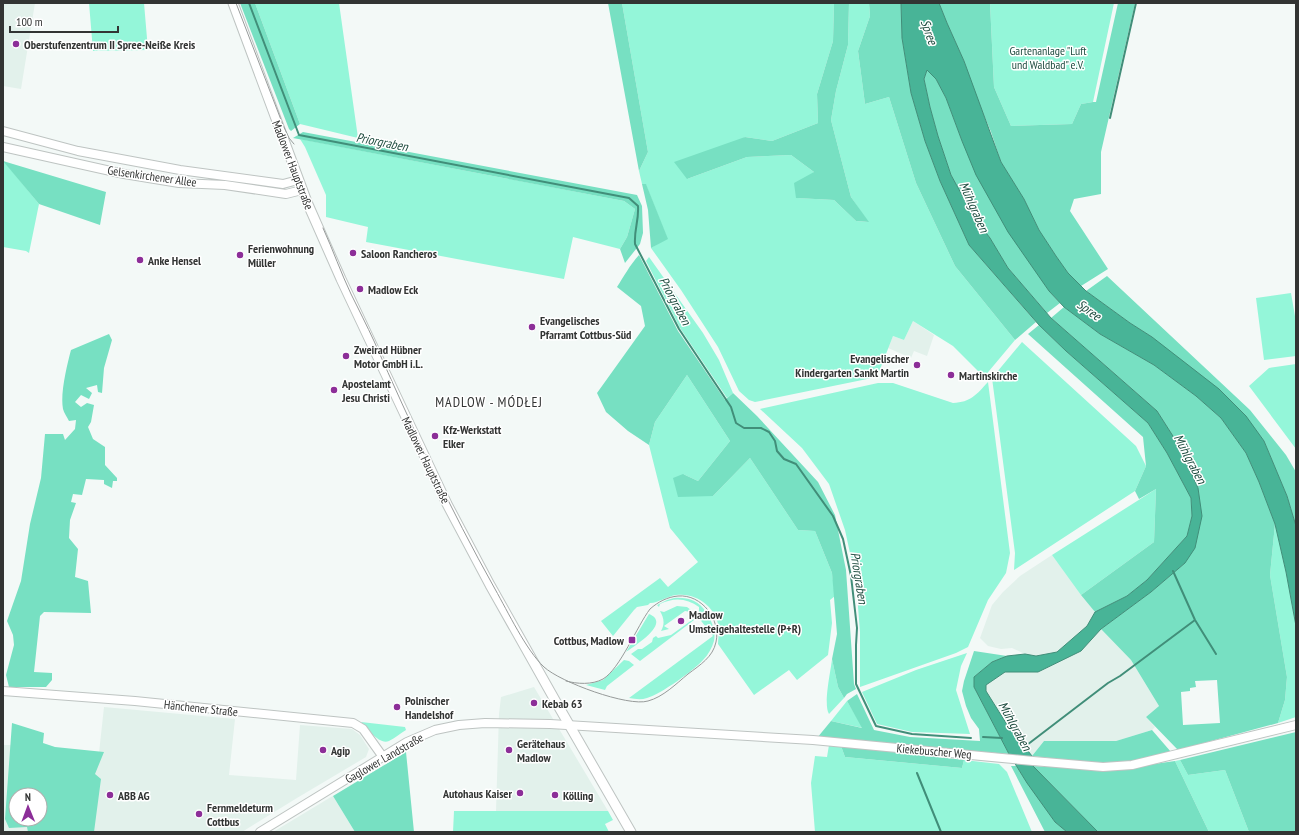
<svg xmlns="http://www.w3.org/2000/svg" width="1299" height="835" viewBox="0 0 1299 835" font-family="'PT Sans Narrow',sans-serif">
<rect width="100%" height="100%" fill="#f3f9f7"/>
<path fill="#e2f1eb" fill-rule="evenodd" d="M3 3H35L21 89 3 86Z
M913 321 934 335 927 356 914 351 911 358 888 348 893 336 904 340Z
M1052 555 1095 612 1087 626 1057 652 1036 656 1025 654 1012 648 1001 649 988 646 980 638 992 605 1003 592 1020 576Z
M1101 629 1131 660 1159 706 1146 717 1155 727 1152 730 1116 741H1044L1032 756 1006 723 986 691V685L1005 672H1038L1081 651Z
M534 687 608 811H496L499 714 501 697Z
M104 707 235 719 229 775 296 780 300 725 352 729 360 735 369 749 366 757 297 798 242 832H3V745H12L99 753ZM16 795H40V819H16Z
M333 796 355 832H273L331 797Z"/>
<path fill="#94f6d9" d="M89 3H144L148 50 93 51Z
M255 3H339L358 138 300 124Z
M622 3H834L833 41 817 94 818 123 772 141 745 137 687 179 747 157 791 155 814 172 797 198 834 200 856 221 868 222 851 197 831 120 836 91 848 45 849 3H869L870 16 858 51 865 104 889 97 916 183 955 266 1015 340 984 377 953 346 913 321 904 340 893 336 877 377 755 402 749 400 739 391 718 347 681 290 651 248 667 238 646 185 642 184 639 171 648 152Z
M990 3H1114L1093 102 1081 104 1072 124 1011 126 994 87Z
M300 139 624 201 635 209 627 237 620 249 573 237 564 279 366 242 368 227 326 217V195L305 147Z
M3 160 39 204 29 253 26 251 3 247Z
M649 257 703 333 719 360 733 393 727 398 680 328 646 261Z
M1291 293 1296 322V356L1264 360 1256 298Z
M1022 342 1136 446 1146 466 1135 491 1014 570 1015 553 992 378Z
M1296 364V449L1249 386 1269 368Z
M687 375 730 441 698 481 683 474 713 496 750 458 798 530 815 531 832 573 835 596 830 600 832 623 828 655 797 680 789 670 754 695 718 644C718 639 719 634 719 629 717 608 697 592 676 595 668 596 655 604 650 603L648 605 637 607 634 610 613 636 601 621 660 578 668 587 698 562 670 528 649 445 655 422Z
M988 382 1010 553 1006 573 988 600 968 647 956 653 860 687V632L856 581 845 530 829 484 802 448 760 409 878 383H893L953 403C971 402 976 395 988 382Z
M1156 489 1154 542 1081 595 1052 555Z
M1275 524 1286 572 1296 626V717L1278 723 1285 700 1287 677 1270 575Z
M674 598C688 597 699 601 706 612 712 622 716 630 714 641 712 648 708 655 703 660 693 671 661 694 647 698 641 700 635 699 629 698L713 636 698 617 640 661 631 654 638 649H642L652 642 653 638 656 636 658 638 671 635 699 615V607C687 598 674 597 660 604L659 607 657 605 667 600Z
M677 606 687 607 691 610V612L685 611 664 626 669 629 661 631C665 624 664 618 660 611L664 612Z
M649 614C672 623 634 646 626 652Z
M967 653 961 666 956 690 970 734 912 732 877 724 862 692 916 670Z
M832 659 838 687 844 698 829 714C823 705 831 670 832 659Z
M624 660 629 661 634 665 607 686 605 690 586 685 603 680Z
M847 701 863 728 831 721Z
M361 722 405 727 406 730C401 733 395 738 389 741 379 745 368 729 361 722Z
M829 745 841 746 845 757 962 768 964 760 999 764 1007 772 1032 832H815L811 783 815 756 827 757Z
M1180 760 1188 775 1225 770 1249 832H1209L1175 761Z
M454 811H608L613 820 605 824 609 832H453Z"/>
<path fill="#77e0c2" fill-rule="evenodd" d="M240 3H255L300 124 291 131 289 129Z
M608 3H622L648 152 639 171Z
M834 3H849L848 45 836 91 831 120 851 197 869 222 856 221 834 200 796 198 794 183 814 172 791 155 747 157 687 179 674 162 745 137 772 141 818 123 817 94 833 41Z
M869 3H901L902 38 911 93 925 141 940 181 969 245 1036 322 1015 340 955 266 916 183 889 97 865 104 858 51 870 16Z
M939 3H990L994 87 1011 126 1072 124 1081 104 1093 102H1096L1118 3H1135L1101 152V194L1074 199 1070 211 1108 269 1081 286 1068 273 1056 256 1039 230 1024 199 1001 162 991 132 975 94 964 61 947 23Z
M927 70 936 79 946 98 962 141 1049 291 1060 303 1047 313 1008 268 990 238 974 217 951 175 938 136 930 107 924 79Z
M303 132 637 195 642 206 643 233 640 244 625 263 620 249 627 237 635 209 624 201 293 138Z
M3 161 106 192 100 225 39 204Z
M642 184H646L668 239 651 248 648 210Z
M639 255 678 331 725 400 733 393 757 416 818 482 835 515 846 570 854 684 856 689 847 694 844 698 838 687 832 659 837 634 832 573 815 531 798 530 750 458 713 496 678 497 673 478 683 474 698 481 730 441 687 375 655 422 649 445 628 431 606 412 597 393 645 326 641 306 617 287C624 276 630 265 639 255Z
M1107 276 1250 410 1286 455 1296 472V526L1287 496 1264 441 1152 337 1130 323 1086 291Z
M1064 307 1100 334 1154 365 1196 396 1221 418 1246 453 1259 482 1275 524 1270 575 1287 677 1285 700 1278 723 1178 750 1146 717 1159 706 1131 660 1101 629 1151 592 1185 563 1198 488 1178 444 1157 411 1051 318ZM1217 680 1220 723 1183 725 1181 692 1190 691V688L1196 687 1195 681Z
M1039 325 1066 351 1148 423 1167 453 1191 498 1192 516 1187 536 1147 580 1127 596 1095 612 1081 595 1154 542 1156 489 1139 499 1135 491 1146 466 1143 437 1028 334Z
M109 334 112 340 104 368 102 393 98 392 97 385 86 388 92 393 89 399 81 395 75 402 81 407 87 403 94 405 91 422 88 427 93 439 105 447V465L117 478V481H113L112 488 104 484V480L86 479 82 495 73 494 71 502 76 503 70 520 69 538 78 549 75 577 88 581 91 613 44 612 40 616 34 672 52 673V680L46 687H9L6 675 14 645 13 635 7 621 21 581 30 524 41 478 45 434H63L65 440 75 429 76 420 69 421C67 417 64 413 63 409 60 394 67 365 71 350Z
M974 651 1007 656 992 662 974 677V687L1009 754 817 738 831 721 862 728 847 701 857 694 874 730 910 737 980 741 979 729 971 718 966 706 962 691 964 681Z
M12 723 44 733 43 743 55 747 104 752 95 774 101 779 94 832H28L27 827 9 828 5 819ZM16 795H40V819H16Z
M1152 730 1171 752 1136 762 1111 765 1032 756 1044 741H1116Z
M1296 732V832H1249L1225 770 1188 775 1180 760Z
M841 746 964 760 962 768 845 757Z
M406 752 414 832H355L333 796Z
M1175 761 1209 832H1098L1033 766 1112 770Z
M1011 766H1016L1055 822 1067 832H1045Z"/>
<path fill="#48b497" stroke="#418e79" d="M901 3H939L947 23 964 61 1001 162 1024 199 1039 230 1056 256 1068 273 1086 291 1130 323 1152 337 1219 389 1246 416 1264 441 1287 496 1296 526V626L1286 572 1275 524 1259 482 1246 453 1221 418 1196 396 1154 365 1100 334 1064 307 1049 291 1008 232 976 175 962 141 946 98 936 79 927 70 924 79 930 107 938 136 951 175 974 217 990 238 1008 268 1051 318 1157 411 1178 444 1198 488 1202 516 1195 548 1185 563 1151 592 1101 629 1081 651 1038 672H1005L986 685V691L1006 723 1032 756 1033 766 1098 832H1067L1055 822 1027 783 1009 754 974 687V677L992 662 1007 656 1025 654 1036 656 1057 652 1087 626 1095 612 1127 596 1147 580 1187 536 1192 516 1191 498 1167 453 1148 423 1066 351 1039 325 969 245 940 181 925 141 911 93 902 38Z"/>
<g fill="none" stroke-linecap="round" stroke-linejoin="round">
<path stroke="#418e79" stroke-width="2" d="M249 3 299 135 629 198 638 206C639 221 634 229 635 244L679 329 731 407 736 423 744 428H761L769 432 775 441 777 451 784 459 796 464 833 516 843 539 851 576 857 628 856 645V684L876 726 912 734 971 738
M1110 118 1136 3
M1173 571 1195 620 1216 654
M983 737 1002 738
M1023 748 1108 683 1120 676 1195 620
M917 773 941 832"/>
<g stroke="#bec4c2" stroke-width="10">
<path id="secondary" d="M3 131 78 151 180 170 283 184 298 180
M3 147 124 174 179 183 225 185 286 194 302 190
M3 691 135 701 353 723 363 729 383 757
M260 832 407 742 435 730 459 725 485 723 550 724 813 740 1033 761 1103 767 1132 765 1296 725"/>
</g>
<g stroke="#bec4c2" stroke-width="11">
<path id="primary" d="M233 3 307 202 341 279 447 504 490 585 556 702 631 832"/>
</g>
<use href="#secondary" stroke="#fff" stroke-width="8"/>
<use href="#primary" stroke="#fff" stroke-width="9"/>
<path stroke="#979b9a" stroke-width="1" d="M236 3 283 125 289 138 294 144
M323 228C333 250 341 273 351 294 359 310 367 326 374 341 411 425 450 509 495 589 508 612 526 650 544 667 560 682 628 707 648 701 663 697 676 684 688 674 700 665 713 657 716 642 721 620 702 594 678 596 667 597 658 602 650 609 637 626 620 669 603 679 592 685 577 684 566 681"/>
</g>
<g fill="#8c2e98" stroke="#fff" stroke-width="1.5">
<circle cx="16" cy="44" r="4"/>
<circle cx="353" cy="253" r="4"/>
<circle cx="240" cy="255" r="4"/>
<circle cx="140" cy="260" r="4"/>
<circle cx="360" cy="289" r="4"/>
<circle cx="532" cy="327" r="4"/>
<circle cx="346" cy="356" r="4"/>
<circle cx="917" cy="365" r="4"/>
<circle cx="951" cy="375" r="4"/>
<circle cx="334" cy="390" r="4"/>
<circle cx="435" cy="436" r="4"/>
<circle cx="681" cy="621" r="4"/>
<rect x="628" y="636" width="8" height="8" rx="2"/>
<circle cx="534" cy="703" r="4"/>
<circle cx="397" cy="707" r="4"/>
<circle cx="323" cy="750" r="4"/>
<circle cx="509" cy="750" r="4"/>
<circle cx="520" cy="793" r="4"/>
<circle cx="110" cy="795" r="4"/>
<circle cx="555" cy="795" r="4"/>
<circle cx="199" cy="814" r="4"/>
</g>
<g text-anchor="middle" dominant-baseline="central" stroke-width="3" stroke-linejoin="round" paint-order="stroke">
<g font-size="12" font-weight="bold" fill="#323433" stroke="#fff" text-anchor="start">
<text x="24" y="44">Oberstufenzentrum II Spree-Neiße Kreis</text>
<text x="248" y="248">Ferienwohnung<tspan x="248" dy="14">Müller</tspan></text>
<text x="361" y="253">Saloon Rancheros</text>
<text x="148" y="260">Anke Hensel</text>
<text x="368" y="289">Madlow Eck</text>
<text x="540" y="320">Evangelisches<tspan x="540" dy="14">Pfarramt Cottbus-Süd</tspan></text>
<text x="354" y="349">Zweirad Hübner<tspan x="354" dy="14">Motor GmbH i.L.</tspan></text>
<text x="909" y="358" text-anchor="end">Evangelischer<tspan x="909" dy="14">Kindergarten Sankt Martin</tspan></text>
<text x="959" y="375">Martinskirche</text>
<text x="342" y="383">Apostelamt<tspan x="342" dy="14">Jesu Christi</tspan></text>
<text x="443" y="429">Kfz-Werkstatt<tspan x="443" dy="14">Elker</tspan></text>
<text x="689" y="614">Madlow<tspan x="689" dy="14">Umsteigehaltestelle (P+R)</tspan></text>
<text x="624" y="640" text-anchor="end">Cottbus, Madlow</text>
<text x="405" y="700">Polnischer<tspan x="405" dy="14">Handelshof</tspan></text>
<text x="542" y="703">Kebab 63</text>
<text x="517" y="743">Gerätehaus<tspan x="517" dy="14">Madlow</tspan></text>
<text x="331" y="750">Agip</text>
<text x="512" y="793" text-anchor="end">Autohaus Kaiser</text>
<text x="118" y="795">ABB AG</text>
<text x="563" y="795">Kölling</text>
<text x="207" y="807">Fernmeldeturm<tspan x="207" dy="14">Cottbus</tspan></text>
</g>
<g font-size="12" fill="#214f42" stroke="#fff">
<text x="1048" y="50">Gartenanlage "Luft<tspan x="1048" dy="14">und Waldbad" e.V.</tspan></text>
</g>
<g font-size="12" fill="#323433" stroke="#fff">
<text transform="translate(293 165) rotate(69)">Madlower Hauptstraße</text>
<text transform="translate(152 176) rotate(8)">Gelsenkirchener Allee</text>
<text transform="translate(426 460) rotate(64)">Madlower Hauptstraße</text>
<text transform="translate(201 708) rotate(6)">Hänchener Straße</text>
<text transform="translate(934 751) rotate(5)">Kiekebuscher Weg</text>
<text transform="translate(384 758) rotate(-30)">Gaglower Landstraße</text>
</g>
<g font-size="13" font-style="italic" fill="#1e4c3f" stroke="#fff">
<text transform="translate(929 32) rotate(70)">Spree</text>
<text transform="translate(382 142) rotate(11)">Priorgraben</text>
<text transform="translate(974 207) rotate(66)">Mühlgraben</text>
<text transform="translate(675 301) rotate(62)">Priorgraben</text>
<text transform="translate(1089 310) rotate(35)">Spree</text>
<text transform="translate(1190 459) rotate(62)">Mühlgraben</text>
<text transform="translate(859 578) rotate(81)">Priorgraben</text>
<text transform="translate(1015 726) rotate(61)">Mühlgraben</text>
</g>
<g font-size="14" letter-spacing="1" fill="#323433" stroke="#fff">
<text x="489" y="402">MADLOW - MÓDŁEJ</text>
</g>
</g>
<rect width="1299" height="835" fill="none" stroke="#323433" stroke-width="8"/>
<g transform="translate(28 807) rotate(359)"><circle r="19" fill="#ffffff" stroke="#adaead"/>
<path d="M0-3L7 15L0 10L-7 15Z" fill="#8c2e98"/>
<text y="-6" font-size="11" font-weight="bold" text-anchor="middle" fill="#323433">N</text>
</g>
<path d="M10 26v6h108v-6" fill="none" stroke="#323433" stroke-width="2"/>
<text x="16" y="26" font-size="12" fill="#323433" stroke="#ffffff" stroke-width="3" paint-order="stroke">100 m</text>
</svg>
